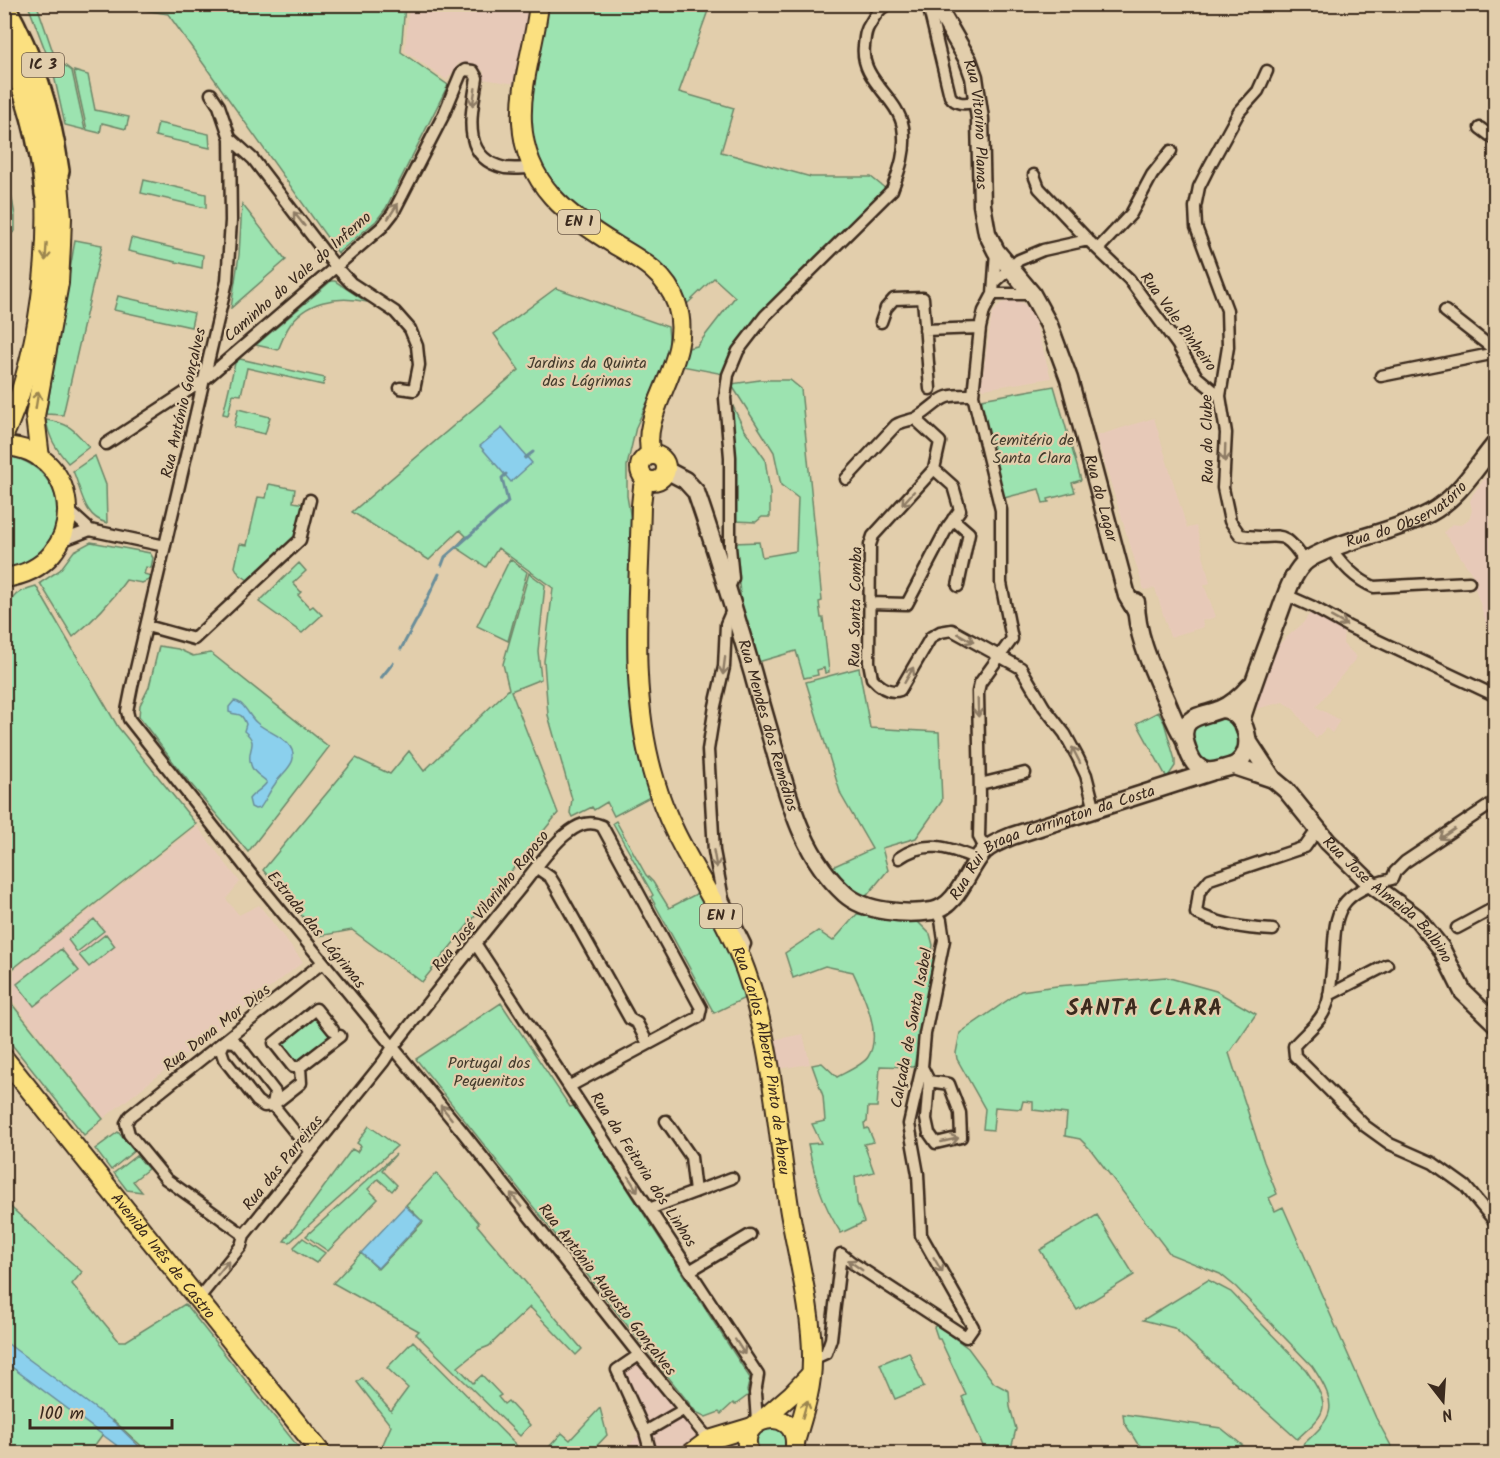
<svg xmlns="http://www.w3.org/2000/svg" width="1500" height="1458" viewBox="0 0 1500 1458" font-family="Kalam,sans-serif">
<rect width="100%" height="100%" fill="#e2ceac"/>
<filter id="ink" filterUnits="userSpaceOnUse"><feTurbulence type="fractalNoise" baseFrequency=".0167" numOctaves="2"/><feDisplacementMap in="SourceGraphic" scale="12" xChannelSelector="R" yChannelSelector="G"/><feConvolveMatrix kernelMatrix="1 2 1 2 8 2 1 2 1" color-interpolation-filters="sRGB"/></filter>
<g filter="url(#ink)">
<path fill="#e7c9b8" d="M409 5H531L517 84 482 79 484 71 459 63 447 80 405 51Z
M1014 300 1023 303 1033 314 1051 378 984 389 981 386 992 313 1001 303Z
M1154 418 1187 528 1196 526 1210 583 1204 585 1216 617 1202 621 1204 627 1170 637 1155 588 1144 590 1096 436Z
M1495 465V651L1474 585 1478 583 1444 532 1452 524 1460 525 1469 519 1472 511 1470 501 1473 494Z
M1310 613 1344 629 1343 644 1357 657 1316 707 1340 720 1332 733 1326 728 1316 739 1292 707 1283 702 1256 709 1262 678 1277 646 1303 623Z
M197 826 240 882 226 899 239 915 259 905 303 962 104 1118 5 991V977Z
M803 1034 810 1064 777 1069 772 1040Z
M638 1357 708 1453H729H623L645 1427 619 1371Z"/>
<path fill="#9ce3b0" stroke="#6c8667" stroke-width="1.5" d="M28 5H37L55 58 72 71 85 130 65 125 53 71Z
M114 5H405L401 52 448 85 386 208 376 221 338 253 168 14Z
M547 5H710L679 92 734 108 721 152 811 177H871L886 189 761 313 734 348 723 374 682 366 688 348 697 346 735 297 714 278 687 304C676 271 653 258 625 241 580 213 533 180 530 122 530 113 532 103 533 95 537 65 544 35 547 5Z
M74 71 88 75 95 110 129 117 126 129 102 123 100 133 87 130Z
M158 123 209 134 210 148 155 136Z
M5 162 15 215V231L5 239Z
M144 180 206 194V208L141 193Z
M242 204 286 260 231 308 239 255Z
M131 238 203 255 202 268 128 251Z
M75 240 102 245 63 415 46 414Z
M331 281H335L367 302C338 295 304 301 288 328 284 335 281 343 278 350L256 345Z
M556 288 668 327 670 352 636 427 627 466V496L631 519C628 615 619 703 650 797L614 816 607 802 594 810 592 807 572 817 570 813 572 799 548 715 544 661 553 588 498 548 486 567 456 547 466 536 460 530 429 560 352 512 519 370 494 334Z
M118 296 194 313 191 327 114 310Z
M240 359 325 378 323 385 247 368 241 395 233 394 228 415 223 414 235 363Z
M760 380H790L801 389 822 601 819 602 821 618H823L829 672 825 673 824 668 817 670 818 675 804 678 796 651 758 662 741 601 734 543 759 542 762 557 796 551 798 498 781 485 774 452 731 384Z
M1054 386 1081 480 1072 483 1075 492 1048 499 1049 502 1043 503 1039 489 1004 498 981 403 982 399Z
M729 398 744 429 765 459 770 493V517H762L756 522 735 521V458Z
M238 409 270 417 265 434 234 427Z
M46 420C70 423 74 430 89 447L68 463C56 449 49 438 46 420Z
M4 456C50 459 75 513 45 549 35 561 20 565 5 569Z
M95 456 106 485 107 523C83 517 82 491 73 471Z
M269 484 295 489 293 502 305 504 302 522 295 538 253 578 248 580 239 574 235 567 240 544 247 545 258 497 266 498Z
M91 542 150 553 153 558 151 568 146 567 144 574 151 576V579L142 583 126 580C111 602 94 620 73 637L40 583 60 570 74 551Z
M510 559 527 572 508 641 477 626Z
M299 563 306 571 293 583 301 592 298 595 310 608 313 606 322 615 302 633 259 602Z
M529 573 545 585 538 651 541 679 511 691 558 813 422 982 352 930 319 936 263 870 356 758 390 774 409 751 424 771 509 689 503 664Z
M36 586 118 727 196 824 5 975V614C12 595 17 591 36 586Z
M159 646 178 649 193 656 211 653 329 747 248 852 180 771 139 717 140 705 149 687Z
M859 668 870 728 939 732 942 801 916 838 882 848 888 870 864 899 849 889 830 868 872 849 841 795 806 682Z
M1158 712 1164 722 1175 760V766L1167 778 1137 723Z
M1222 717C1235 721 1236 734 1240 745L1233 757 1209 764 1196 756 1191 731 1198 724Z
M616 821 646 875 653 882 669 908 700 892 718 924 747 997 714 1013 651 897 653 895 613 823Z
M857 914 918 922 930 934 933 945 931 956 934 960 914 1067 880 1066 877 1107H868L867 1122 864 1123 865 1129 868 1128 874 1142 864 1144 874 1172 855 1177 857 1203 864 1222 841 1233C822 1204 815 1178 808 1144L821 1143 812 1124 825 1121 823 1096 812 1065 822 1063 837 1077C846 1072 863 1065 868 1057 883 1034 863 994 853 972L825 966 793 978 785 953 818 931 833 941Z
M94 919 104 931 77 952 68 940Z
M106 934 115 946 89 967 79 955Z
M61 949 79 971 34 1006 17 984Z
M1166 977 1216 991 1256 1014 1229 1053 1264 1162 1277 1194 1269 1198 1275 1211 1283 1207 1376 1418 1395 1453H1294C1330 1419 1344 1413 1312 1366L1236 1287 1220 1274 1170 1254 1091 1150 1080 1139 1065 1136 1067 1114 1033 1110V1102L1023 1101 1021 1109 995 1107 993 1130 983 1129 985 1109 957 1059 956 1053 960 1033 1021 991 1057 986Z
M4 994 103 1119 84 1135 5 1036Z
M501 1003 570 1107 574 1106 750 1378 747 1391 750 1394 735 1405 733 1403 721 1414 719 1412 706 1417 696 1412 416 1059Z
M317 1017 331 1035 295 1063 281 1045Z
M369 1126 397 1146 290 1242 284 1241 352 1149 357 1152 361 1146 357 1143Z
M118 1132 134 1151 111 1170 95 1149Z
M396 1154 382 1170 397 1185 392 1191 378 1179 368 1189 378 1199 328 1251 306 1236Z
M137 1155 148 1169 133 1181 142 1192 127 1190 114 1173Z
M436 1173 479 1223 477 1225 582 1349 576 1355 530 1307 489 1346 479 1350 458 1367 473 1383 482 1375 501 1395 498 1397 504 1404 508 1401 530 1425 520 1436 416 1334 419 1331 333 1283 361 1253 378 1269 423 1222 406 1205Z
M4 1201 82 1272 72 1284 119 1341H126L185 1304 303 1453H149L113 1420 89 1453H5Z
M1097 1215 1134 1275 1077 1310 1040 1250Z
M303 1238 325 1253 316 1263 295 1250 294 1247Z
M1208 1280 1231 1292 1306 1370C1331 1407 1329 1411 1297 1439L1174 1328 1143 1320Z
M937 1325 968 1348 994 1383 1009 1391 1010 1407 1016 1429 1011 1449 1014 1453H986L962 1397 966 1395 940 1339H938L934 1327Z
M413 1341 518 1447 535 1453H379L391 1426 357 1382 362 1378 391 1411 408 1388 387 1368Z
M909 1352 924 1387 895 1399 880 1364Z
M600 1408 607 1435 590 1453H566L549 1447 562 1433 570 1440Z
M1123 1414 1221 1428 1252 1453H1151L1137 1443 1124 1422Z
M768 1425 783 1430 788 1446 783 1454 758 1453 755 1436Z"/>
<path fill="#8bd0ed" stroke="#6b8e9a" stroke-width="1.5" d="M502 428 532 463 511 482 480 446Z
M234 701C244 701 249 717 257 723 266 731 280 735 288 744 303 761 282 772 275 784 269 792 266 800 260 808L255 809 251 807 249 799C254 792 262 790 267 782 262 776 253 774 251 765 245 748 261 745 244 731L246 724C240 710 239 717 229 712V707Z
M405 1206 422 1221 378 1268 361 1253Z
M4 1341 115 1423 146 1453H127L5 1362Z"/>
<g fill="none" stroke-linecap="round" stroke-linejoin="round">
<path stroke="#6b8e9a" stroke-width="3" d="M525 458 533 452
M442 565 445 557 508 502 502 478 506 474
M417 620 439 574
M401 649 416 621
M381 678 393 663"/>
<g stroke="#3b2a1e" stroke-width="15">
<path id="street" d="M926 4 930 13 950 96C957 106 966 103 978 102
M1267 71 1258 91 1239 112 1209 167 1199 187 1195 207 1196 227 1227 310 1228 347 1220 396 1226 433 1223 488 1230 521 1240 535C1278 543 1280 522 1305 562
M211 94 219 106 230 138 231 221 227 281 132 686 127 711 129 719 250 873 461 1130 639 1355 709 1440
M1480 128 1496 140
M230 138 253 159 335 266 351 283 395 312 410 329 417 346 419 365 414 390 400 388
M1034 175 1039 188 1088 240 1129 279 1177 344 1197 377 1220 396
M1098 249 1131 214 1152 175 1171 151
M995 282 1019 260 1043 250 1088 240
M993 294H1032
M1445 311 1496 351
M881 322 886 308 894 299 923 298 930 389
M925 330 980 328
M1381 376 1496 353
M915 419 940 442 934 469 873 536 870 545 869 662 872 678C880 687 889 694 900 690L931 637 940 632 952 630 1021 668 1044 707 1065 734 1078 758 1086 775 1095 810
M106 444 204 380 382 227 393 213 443 116 461 73 465 70 473 71 477 78C472 112 459 158 505 168 514 169 524 168 533 168
M846 479 896 425C904 420 912 421 918 417 944 400 937 394 973 395
M68 510 90 530 165 546
M953 519 969 533 958 586
M61 541 90 530
M1331 549C1343 565 1355 579 1374 587L1469 582
M728 590 733 578 730 547V457L725 398 728 375 738 351 765 316 892 190C900 169 907 150 903 127 897 96 860 80 864 46 865 37 865 31 870 24 875 15 879 9 888 4
M1286 595 1313 607 1349 627 1496 696
M870 603 907 604 947 528 960 510 953 486 934 469
M733 608 726 624 724 667 715 706 708 750 714 851 723 899 745 944 740 955
M147 626 194 639 300 540 310 500
M980 784 1025 773
M1496 801 1405 862 1395 872 1392 879C1324 895 1338 923 1331 980 1330 989 1330 999 1326 1007 1321 1022 1304 1034 1294 1046L1295 1056 1365 1126 1390 1144 1433 1163 1465 1186 1496 1223
M986 850 979 837 980 796 978 692 980 683 1012 639 1001 583V510L973 395 980 328 984 311 993 294 996 251
M899 858C926 839 948 847 977 859
M537 868 550 877 555 885 630 1019 637 1023 648 1044
M1457 928 1496 907
M1273 930C1247 929 1220 925 1196 913L1199 892 1210 879 1305 847 1317 830
M475 943 758 1375 755 1393 757 1422
M1329 995 1387 965
M300 1067H293L274 1043 316 1009 333 1030
M922 1067 929 1081 926 1119 929 1133 936 1143 961 1137 960 1113 949 1084 929 1081
M273 1105 275 1092 240 1047 235 1042 225 1041 221 1050 224 1059 257 1101 264 1106 273 1105 311 1152
M273 1105 301 1083 300 1067 340 1036
M666 1121 691 1157 695 1192
M649 1209 732 1178
M244 1235 166 1179 129 1134 126 1123 130 1116 322 963
M691 1270 750 1235
M198 1299 241 1246 244 1235 384 1061 393 1047C434 995 475 943 517 892 530 876 550 847 565 835 576 826 588 819 602 826L701 1008 699 1017 570 1086
M639 1355 617 1370 645 1432 651 1454
M813 1359 826 1353 831 1339 841 1254 851 1262 966 1337 973 1327 921 1235 918 1174 909 1124 922 1067 925 1034 944 940 941 920 936 910
M645 1432 683 1410"/>
</g>
<g stroke="#3b2a1e" stroke-width="21">
<g id="secondary">
<path id="s1" d="M938 4 942 15 968 60 974 77 980 119 982 205 987 233 996 251 1032 294 1049 325 1069 379 1127 596 1136 611"/>
<path id="s2" d="M666 470 685 480 696 492C717 552 735 613 753 674 761 704 770 733 778 762 792 810 806 859 845 894 865 912 906 915 932 911 959 906 967 869 984 851 992 844 1002 840 1012 836L1211 772"/>
<path d="M1136 602C1136 636 1153 670 1166 700 1172 714 1176 726 1184 738"/>
<path d="M1222 709C1246 711 1258 751 1235 765 1231 767 1226 768 1222 769 1212 772 1204 773 1196 765 1190 759 1189 753 1186 745 1177 715 1202 717 1221 709 1233 704 1242 695 1250 686"/>
<path id="s3" d="M1241 721C1252 686 1265 651 1278 617 1285 599 1290 578 1303 564 1309 557 1319 554 1327 550 1361 536 1398 530 1430 513 1458 498 1476 467 1496 443"/>
<path id="s4" d="M1248 741 1273 779 1286 790 1328 842 1371 884 1417 918 1441 948 1463 992 1496 1024"/>
<path d="M1234 766 1273 779"/>
</g>
</g>
<g stroke="#3b2a1e" stroke-width="22">
<g id="primary">
<path d="M539 4C535 44 520 82 522 122 525 185 568 216 617 246 643 261 667 275 677 305 695 360 638 410 651 455"/>
<path d="M4 435C36 365 49 270 46 194"/>
<path d="M4 446C84 449 92 567 4 578"/>
<circle cx="653" cy="468" r="13"/>
<path d="M40 458 35 416 59 283 61 245 62 218 58 171"/>
<path id="s5" d="M647 480 643 487 641 506C639 597 628 693 655 781 673 844 716 896 740 956 773 1037 776 1127 790 1213 798 1258 813 1316 812 1361 812 1389 803 1415 795 1442"/>
<path id="s6" d="M4 1058 322 1454"/>
<path d="M762 1420 792 1394 810 1375"/>
<path d="M690 1454 709 1440 752 1427"/>
<path d="M750 1454C732 1416 798 1403 795 1446"/>
</g>
</g>
<g stroke="#3b2a1e" stroke-width="26">
<path id="highway" d="M4 6C33 58 50 113 58 171
M4 41C27 90 41 140 46 194"/>
</g>
<use href="#street" stroke="#e2ceac" stroke-width="10"/>
<use href="#secondary" stroke="#e2ceac" stroke-width="16"/>
<use href="#primary" stroke="#fbe080" stroke-width="18"/>
<use href="#highway" stroke="#fbe080" stroke-width="21"/>
</g>
<defs><path id="oneway-shaft" d="M-6 0H5M1.5-3L5.5 0L1.5 3" fill="none" stroke-width="1.6" stroke-linecap="round" stroke-linejoin="round" transform="scale(1.5)"/></defs>
<g stroke="#8e7c65">
<use href="#oneway-shaft" transform="translate(474 97) rotate(99)"/>
<use href="#oneway-shaft" transform="translate(393 211) rotate(-57)"/>
<use href="#oneway-shaft" transform="translate(299 219) rotate(-128)"/>
<use href="#oneway-shaft" transform="translate(1225 453) rotate(92)"/>
<use href="#oneway-shaft" transform="translate(908 498) rotate(132)"/>
<use href="#oneway-shaft" transform="translate(1339 621) rotate(29)"/>
<use href="#oneway-shaft" transform="translate(966 638) rotate(29)"/>
<use href="#oneway-shaft" transform="translate(724 666) rotate(97)"/>
<use href="#oneway-shaft" transform="translate(909 675) rotate(-60)"/>
<use href="#oneway-shaft" transform="translate(978 708) rotate(88)"/>
<use href="#oneway-shaft" transform="translate(1076 755) rotate(-117)"/>
<use href="#oneway-shaft" transform="translate(1447 834) rotate(146)"/>
<use href="#oneway-shaft" transform="translate(715 859) rotate(80)"/>
<use href="#oneway-shaft" transform="translate(446 1112) rotate(-129)"/>
<use href="#oneway-shaft" transform="translate(950 1140) rotate(-13)"/>
<use href="#oneway-shaft" transform="translate(633 1184) rotate(57)"/>
<use href="#oneway-shaft" transform="translate(516 1200) rotate(-128)"/>
<use href="#oneway-shaft" transform="translate(855 1265) rotate(-145)"/>
<use href="#oneway-shaft" transform="translate(938 1265) rotate(60)"/>
<use href="#oneway-shaft" transform="translate(223 1268) rotate(-51)"/>
<use href="#oneway-shaft" transform="translate(740 1347) rotate(57)"/>
</g>
<g stroke="#9b854f">
<use href="#oneway-shaft" transform="translate(46 252) rotate(94)"/>
<use href="#oneway-shaft" transform="translate(37 400) rotate(-81)"/>
<use href="#oneway-shaft" transform="translate(805 1409) rotate(-74)"/>
</g>
</g>
<g text-anchor="middle" dominant-baseline="central" stroke-width="4.5" stroke-linejoin="round" paint-order="stroke">
<g fill="#e2ceac" stroke="#6d5b49" stroke-width="1.5">
<rect x="22" y="53" width="42" height="24" rx="4.5"/>
<rect x="558" y="210" width="42" height="24" rx="4.5"/>
<rect x="700" y="904" width="42" height="24" rx="4.5"/>
</g>
<g font-size="15" font-weight="bold" fill="#3b2a1e">
<text x="43" y="65">IC 3</text>
<text x="579" y="222">EN 1</text>
<text x="721" y="916">EN 1</text>
</g>
<g font-size="16" fill="#3b2a1e" stroke="#e2ceac">
<text stroke="none"><textPath href="#s1" startOffset="129">Rua Vitorino Planas</textPath></text>
<text transform="translate(298 277) rotate(-41)">Caminho do Vale do Inferno</text>
<text transform="translate(1178 322) rotate(54)">Rua Vale Pinheiro</text>
<text transform="translate(184 403) rotate(-77)">Rua António Gonçalves</text>
<text transform="translate(1208 439) rotate(-91)">Rua do Clube</text>
<text stroke="none"><textPath href="#s3" startOffset="285">Rua do Observatório</textPath></text>
<text stroke="none"><textPath href="#s1" startOffset="531">Rua do Lagar</textPath></text>
<text transform="translate(856 607) rotate(-89)">Rua Santa Comba</text>
<text stroke="none"><textPath href="#s2" startOffset="282">Rua Mendes dos Remédios</textPath></text>
<text stroke="none"><textPath href="#s2" startOffset="705">Rua Rui Braga Carrington da Costa</textPath></text>
<text transform="translate(491 901) rotate(-51)">Rua José Vilarinho Raposo</text>
<text stroke="none"><textPath href="#s4" startOffset="213">Rua José Almeida Balbino</textPath></text>
<text transform="translate(316 930) rotate(51)">Estrada das Lágrimas</text>
<text transform="translate(217 1028) rotate(-38)">Rua Dona Mor Dias</text>
<text transform="translate(912 1028) rotate(-79)">Calçada de Santa Isabel</text>
<text stroke="none"><textPath href="#s5" startOffset="606">Rua Carlos Alberto Pinto de Abreu</textPath></text>
<text transform="translate(283 1163) rotate(-51)">Rua das Parreiras</text>
<text transform="translate(643 1170) rotate(57)">Rua da Feitoria dos Linhos</text>
<text stroke="none"><textPath href="#s6" startOffset="254">Avenida Inês de Castro</textPath></text>
<text transform="translate(607 1290) rotate(52)">Rua António Augusto Gonçalves</text>
</g>
<g font-size="16" fill="#453c2d" stroke="#e2ceac">
<text x="587" y="363">Jardins da Quinta<tspan x="587" dy="18">das Lágrimas</tspan></text>
<text x="1032" y="440">Cemitério de<tspan x="1032" dy="18">Santa Clara</tspan></text>
<text x="489" y="1063">Portugal dos<tspan x="489" dy="18">Pequenitos</tspan></text>
</g>
<g font-size="22" font-weight="bold" letter-spacing="1.5" fill="#3b2a1e" stroke="#e2ceac">
<text x="1145" y="1009">SANTA CLARA</text>
</g>
</g>
<rect width="1500" height="1458" fill="none" stroke="#e2ceac" stroke-width="24"/>
<rect x="12" y="12" width="1476" height="1434" fill="none" stroke="#3b2a1e" stroke-width="2" filter="url(#ink)"/>
<g transform="translate(1443 1401) rotate(163)" stroke="#e2ceac" stroke-width="4.5" paint-order="stroke">
<path d="M0-4.5L10 22L0 15L-10 22Z" fill="#3b2a1e"/>
<text y="-9" font-size="16" font-weight="bold" text-anchor="middle" fill="#3b2a1e">N</text>
</g>
<path d="M30 1419v9h142v-9" fill="none" stroke="#3b2a1e" stroke-width="3"/>
<text x="39" y="1419" font-size="18" fill="#3b2a1e" stroke="#e2ceac" stroke-width="4.5" paint-order="stroke">100 m</text>
</svg>
